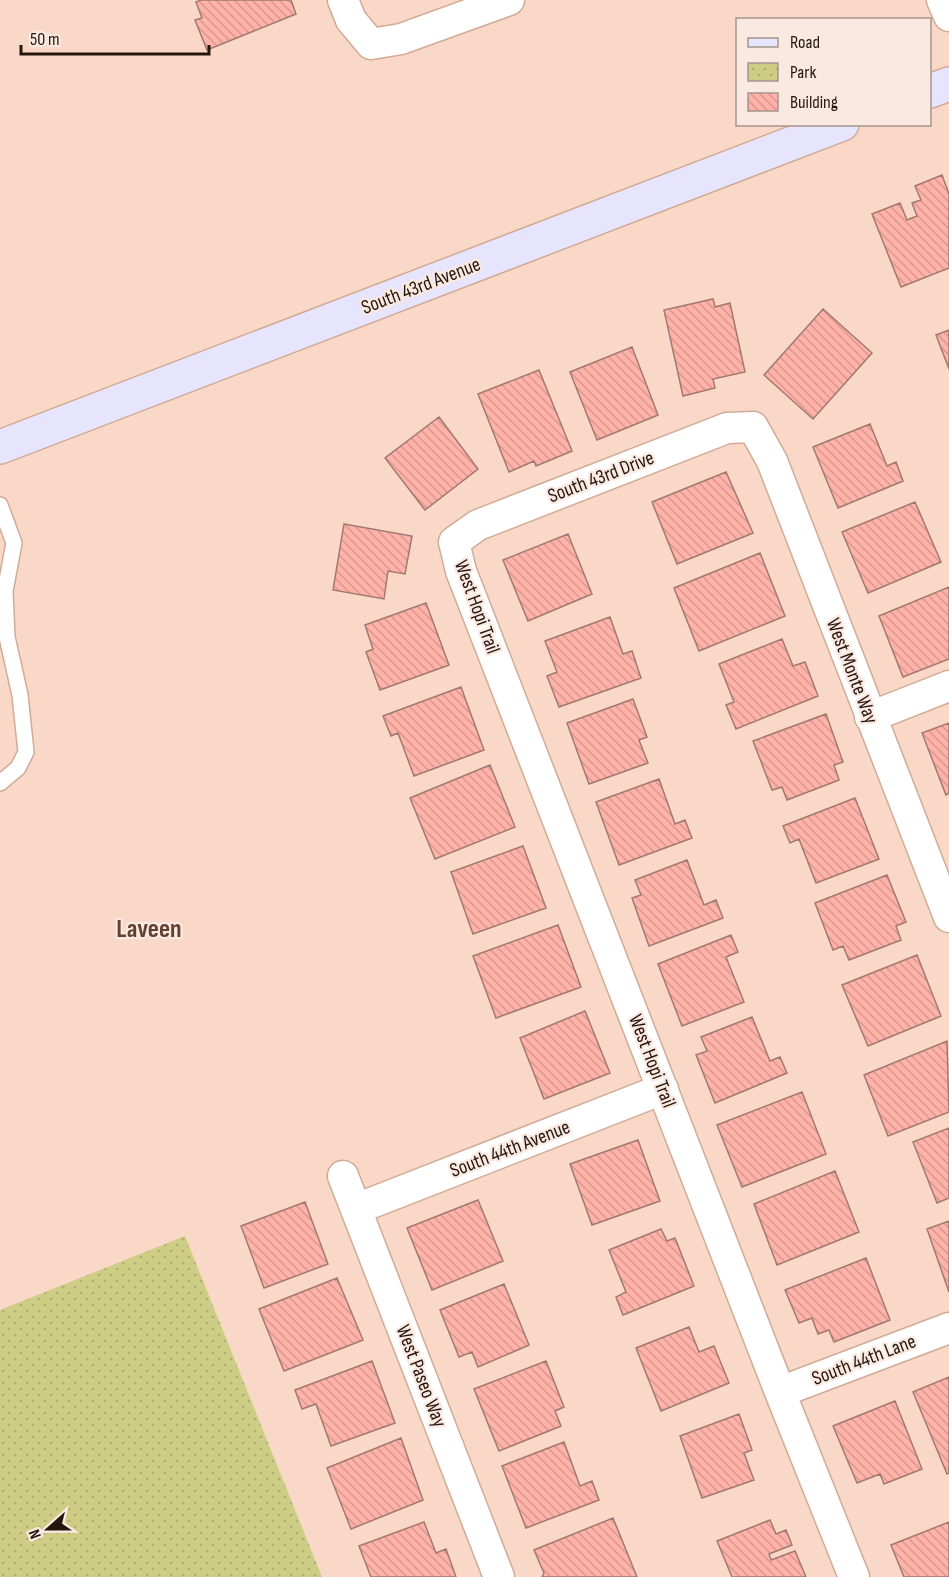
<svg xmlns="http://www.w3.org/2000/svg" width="949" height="1577" viewBox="0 0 949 1577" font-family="'Sofia Sans Condensed',sans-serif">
<defs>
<pattern id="park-dots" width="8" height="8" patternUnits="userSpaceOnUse" patternTransform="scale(1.5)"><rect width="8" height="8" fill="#cecd85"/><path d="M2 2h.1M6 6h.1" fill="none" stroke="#b1af72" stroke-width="1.8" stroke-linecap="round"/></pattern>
<pattern id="building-back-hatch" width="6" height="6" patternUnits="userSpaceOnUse" patternTransform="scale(1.5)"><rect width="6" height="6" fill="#feb2a8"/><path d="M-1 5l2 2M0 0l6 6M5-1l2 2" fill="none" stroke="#da988f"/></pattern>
</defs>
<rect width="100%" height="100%" fill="#f9d8c8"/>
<path fill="url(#park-dots)" d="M185 1236 322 1577H0V1310Z"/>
<path fill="url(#building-back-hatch)" stroke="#a27872" stroke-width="1.5" d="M201 0H291L296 14 207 50 195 20 202 18 196 2Z
M942 175 949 194V268L901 287 872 214 900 203 907 220 917 216 912 203 921 200 915 186Z
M713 299 715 307 730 303 745 372 713 379 715 388 683 396 664 310Z
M823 309 872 353 813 419 764 375Z
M949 330V369L936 335Z
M632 347 658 415 597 440 570 372Z
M539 370 572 451 536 466 534 461 509 472 478 394Z
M439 417 478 469 425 510 385 458Z
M870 424 887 466 896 462 903 481 838 508 813 447Z
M726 472 753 533 677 564 652 502Z
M915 502 941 562 868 593 842 532Z
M344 524 412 536 405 574 388 571 384 599 333 590Z
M568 534 592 594 528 621 503 560Z
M760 553 785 616 699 651 674 588Z
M949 587V659L903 677 879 616Z
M426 603 449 665 380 690 366 652 373 649 365 625Z
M610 617 623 654 632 651 641 678 559 707 547 676 557 672 545 641Z
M782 639 793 666 805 662 818 696 736 729 726 705 734 702 719 664Z
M461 687 484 750 414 776 398 733 391 736 383 716Z
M633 699 647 737 639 740 648 763 589 784 567 723Z
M826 714 843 762 834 765 839 780 787 800 782 787 772 790 753 741Z
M949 723V793L946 795 922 733Z
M490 765 515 827 435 859 410 798Z
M659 779 675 824 685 820 692 838 619 865 596 802Z
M855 798 879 859 816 883 799 839 790 843 783 826Z
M523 846 546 908 473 934 451 872Z
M687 860 704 905 716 900 723 918 649 946 632 898 641 895 635 880Z
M887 875 906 922 896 926 901 940 849 960 843 946 833 950 815 903Z
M558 925 581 987 496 1018 473 956Z
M731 935 738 952 726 957 744 1002 682 1026 658 964Z
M917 955 941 1016 868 1046 842 985Z
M585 1011 610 1073 544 1099 520 1038Z
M752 1017 770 1061 780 1057 787 1073 715 1103 696 1055 707 1051 701 1037Z
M947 1041 949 1112 888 1136 864 1075Z
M802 1092 826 1154 742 1187 717 1125Z
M949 1128V1198L937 1203 913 1142Z
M638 1140 660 1201 592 1225 570 1164Z
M835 1171 859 1232 777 1265 754 1204Z
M478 1200 503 1261 432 1290 407 1228Z
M305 1202 328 1264 264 1288 241 1226Z
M949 1221V1292L927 1229Z
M661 1229 667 1241 675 1238 694 1286 623 1315 616 1297 626 1292 609 1250Z
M866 1258 890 1320 834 1342 829 1330 818 1334 812 1318 799 1323 785 1290Z
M337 1278 363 1340 284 1371 259 1309Z
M504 1284 529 1345 478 1367 472 1352 459 1357 440 1310Z
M689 1327 699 1352 714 1346 729 1383 661 1411 636 1348Z
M372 1361 395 1423 331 1446 316 1404 302 1409 295 1390Z
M546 1361 564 1407 555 1411 561 1426 499 1451 474 1389Z
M949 1377V1473L947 1474 913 1392Z
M895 1401 922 1469 884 1484 880 1474 857 1483 833 1426Z
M739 1414 752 1450 744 1453 754 1480 702 1498 680 1436Z
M401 1438 423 1500 351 1529 327 1468Z
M564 1442 580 1486 592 1481 599 1500 526 1528 502 1466Z
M613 1518 637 1577H542L544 1573 534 1550Z
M770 1520 776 1534 786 1530 792 1545 769 1554 771 1560 795 1551 806 1577H732L717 1541Z
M424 1522 436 1553 446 1549 456 1577H371L359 1546Z
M949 1522V1577H904L891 1545Z"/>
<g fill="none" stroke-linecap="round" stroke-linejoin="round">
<g stroke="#d2ab97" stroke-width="18">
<path id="lane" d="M0 505 14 543 5 591 7 637 20 695 26 752 18 768 0 783"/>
</g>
<g stroke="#d2ab97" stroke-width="33">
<path id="street" d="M343 0 351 20 371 44 401 39 509 0
M942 0 949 16
M870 717 949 686
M343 1176 499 1577
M356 1209 663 1089
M780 1392 949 1328
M854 1577 780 1392 461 571 454 542 478 525 727 428 753 427 772 461 949 917"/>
</g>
<g stroke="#d2ab97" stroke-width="36">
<path id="secondary" d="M930 91 949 84
M0 447 842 124"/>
</g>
<use href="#lane" stroke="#fff" stroke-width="15"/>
<use href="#street" stroke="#fff" stroke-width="30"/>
<use href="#secondary" stroke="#e7e5fe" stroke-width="33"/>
</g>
<g text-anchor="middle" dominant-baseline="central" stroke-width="4.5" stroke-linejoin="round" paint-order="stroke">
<g font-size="20" fill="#24160f" stroke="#fae9e1">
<text transform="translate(421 286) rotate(-21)">South 43rd Avenue</text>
<text transform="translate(601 477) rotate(-21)">South 43rd Drive</text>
<text transform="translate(477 607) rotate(70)">West Hopi Trail</text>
<text transform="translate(852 671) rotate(69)">West Monte Way</text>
<text transform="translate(652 1061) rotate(69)">West Hopi Trail</text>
<text transform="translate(510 1149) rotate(-21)">South 44th Avenue</text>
<text transform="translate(864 1360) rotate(-21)">South 44th Lane</text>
<text transform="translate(421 1376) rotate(69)">West Paseo Way</text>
</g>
<g font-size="26" font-weight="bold" fill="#634131" stroke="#fae9e1">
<text x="149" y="929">Laveen</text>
</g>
</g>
<rect x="736" y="18" width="195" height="108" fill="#fae9e1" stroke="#a4958d" stroke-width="1.5"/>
<rect x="748" y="38" width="30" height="9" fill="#e7e5fe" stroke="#a4958d" stroke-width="1.5"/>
<text x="790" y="48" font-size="18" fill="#24160f">Road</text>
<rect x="748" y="63" width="30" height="18" fill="url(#park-dots)" stroke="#a4958d" stroke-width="1.5"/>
<text x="790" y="78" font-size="18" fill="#24160f">Park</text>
<rect x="748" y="93" width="30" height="18" fill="url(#building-back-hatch)" stroke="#a4958d" stroke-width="1.5"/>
<text x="790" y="108" font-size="18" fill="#24160f">Building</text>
<g transform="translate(48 1529) rotate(249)" stroke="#fae9e1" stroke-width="4.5" paint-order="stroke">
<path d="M0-4.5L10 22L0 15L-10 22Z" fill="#24160f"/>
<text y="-9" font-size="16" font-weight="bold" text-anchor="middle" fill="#24160f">N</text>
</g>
<path d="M21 45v9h188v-9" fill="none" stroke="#24160f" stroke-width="3"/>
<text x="30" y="45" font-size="18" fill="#24160f" stroke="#fae9e1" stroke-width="4.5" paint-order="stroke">50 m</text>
</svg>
